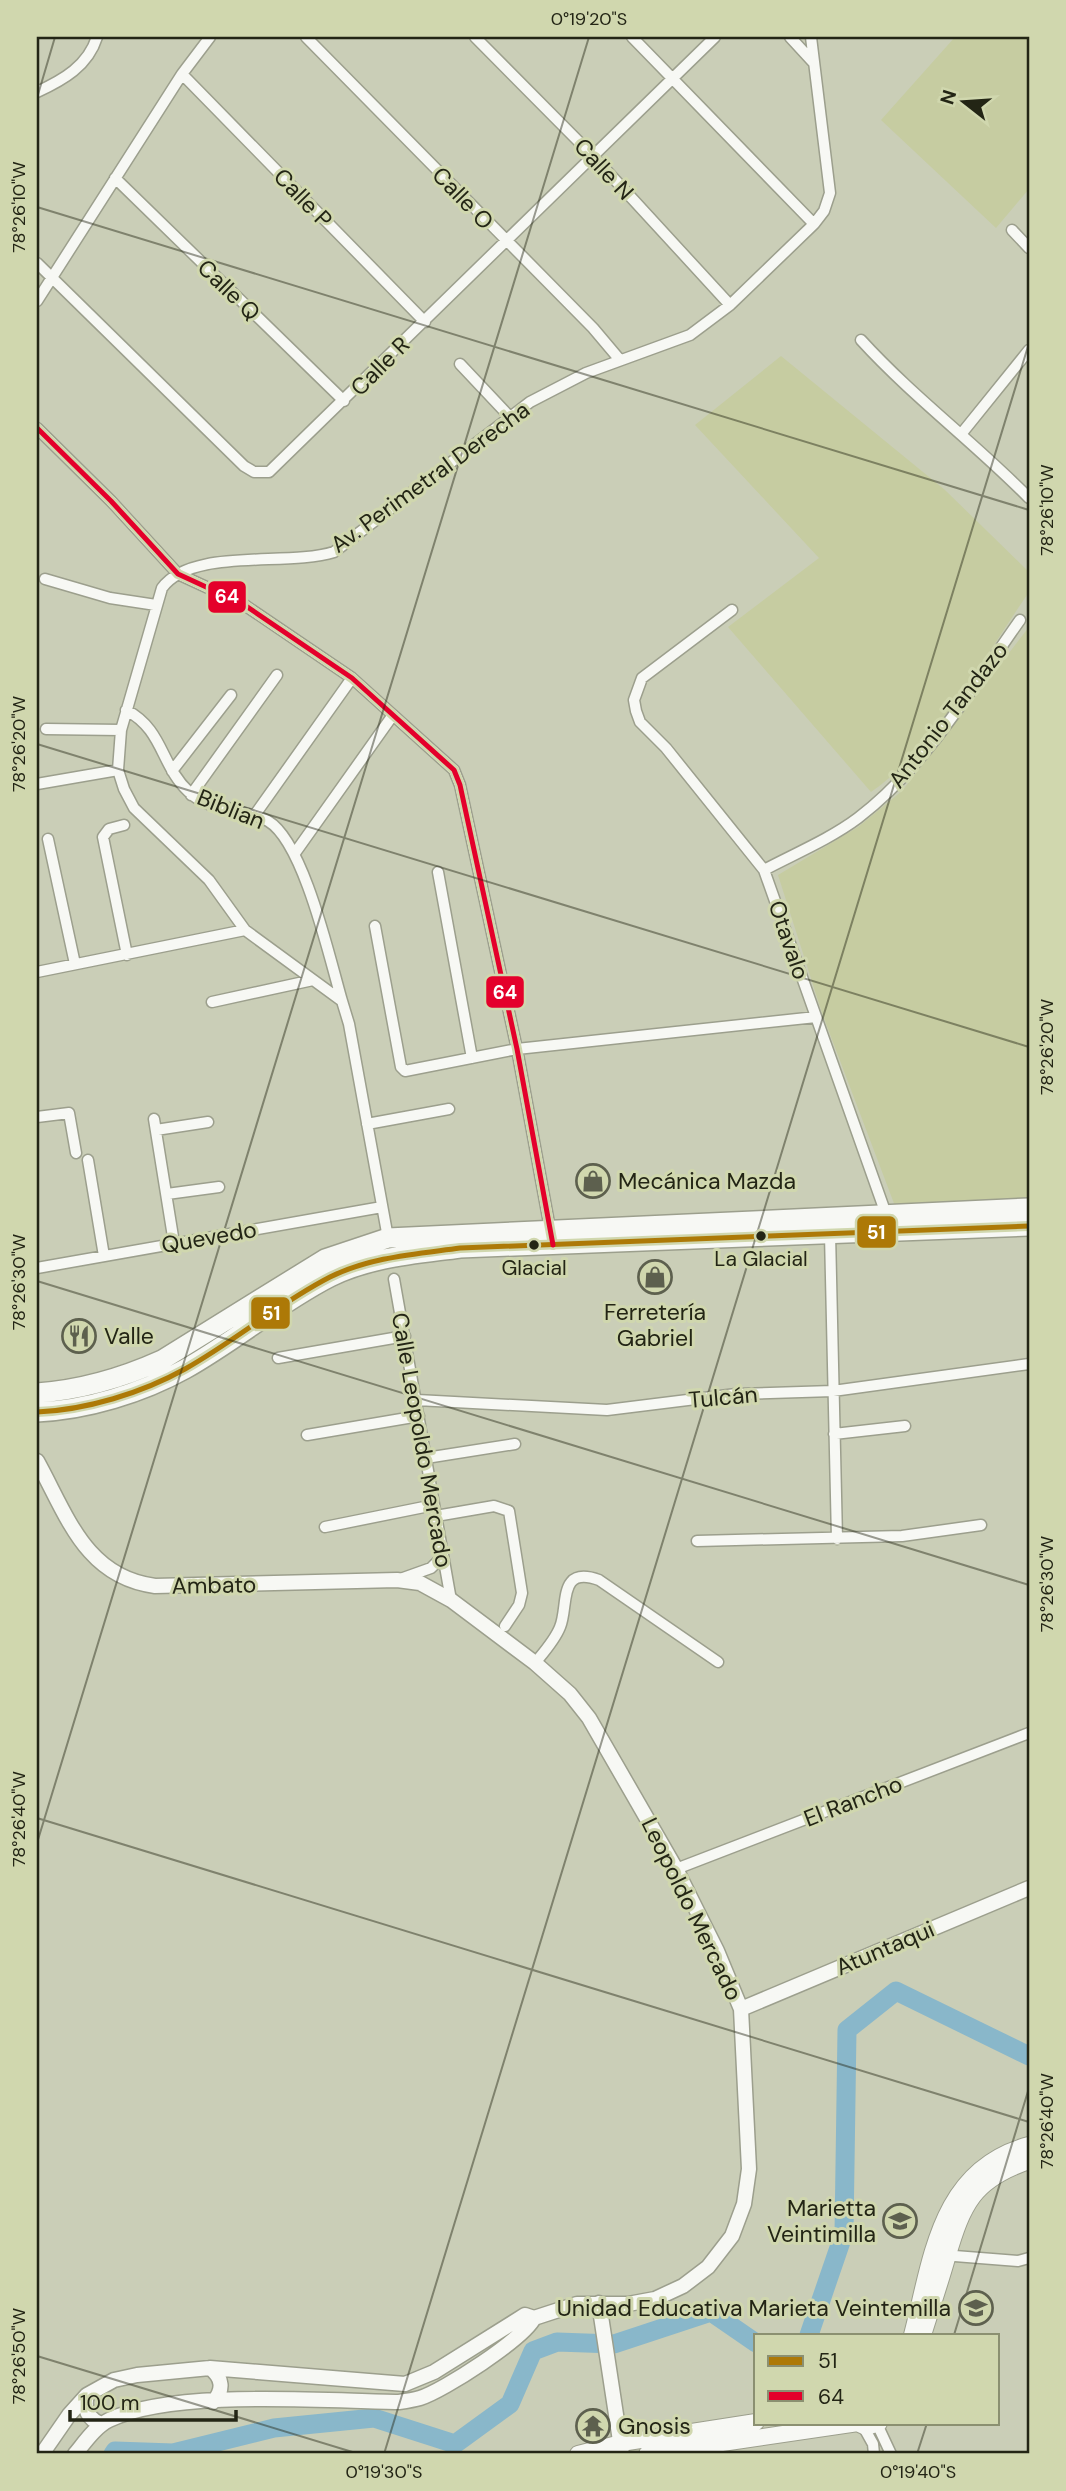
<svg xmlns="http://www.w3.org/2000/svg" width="1066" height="2491" viewBox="0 0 1066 2491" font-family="'DM Sans',sans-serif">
<rect width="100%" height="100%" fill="#caceb7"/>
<path fill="#c6cca1" d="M955 37H1029V189L996 228 881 120Z
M781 356 945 490 1029 572V592C986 654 933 750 871 792L728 627 819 558 695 425Z
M1029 627V1200L895 1206 822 1013 778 875 858 827 902 791Z"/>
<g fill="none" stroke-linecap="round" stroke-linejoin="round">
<path stroke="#89b7ca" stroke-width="19" d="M809 2335 844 2233 847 2030 896 1991 1029 2056
M113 2454 115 2451 173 2453 274 2428 374 2418 455 2444 510 2404 533 2351 557 2342 614 2344 711 2312 756 2343"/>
<g stroke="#9c9f8d" stroke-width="13">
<path id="minor" d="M306 37 593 328 620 360
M475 37 594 157 730 305
M632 37 814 224
M790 37 813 62
M182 74 425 322
M37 92C63 80 88 66 97 37
M115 178 344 401
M1012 230 1029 248
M37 263 244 466 254 472H269L715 37
M37 301 182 74 210 37
M861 340C913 397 975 443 1029 498
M460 364 509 416
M37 428 111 501 178 574 243 604 352 678 454 770 460 785 517 1049 551 1234
M962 433 1029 350
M45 579 110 598 156 605
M732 610 642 678 634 700 636 711 640 722 666 748 764 870 886 1214
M126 710C164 730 160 765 189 792 210 813 243 807 268 821 304 842 330 960 342 1001
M46 729 121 730
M172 771 231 695
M37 784 118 770
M191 795 277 675
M254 816 352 678
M124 825 109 829 103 837 127 955
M48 839 75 964
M295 853 393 715
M764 870C794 854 830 839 858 818 925 767 971 689 1020 620
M438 872 472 1058
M375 926 401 1067 405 1071 517 1049 816 1017
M37 972 245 930
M212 1002 313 980
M37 1117 69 1113 76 1153
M154 1119 174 1243
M367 1124 449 1109
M156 1130 208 1122
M88 1160 104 1256
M167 1194 219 1187
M830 1234 837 1539
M388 1238 349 1024 342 1001 245 930 209 880 134 808 124 789 118 770 121 730 162 588C192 547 287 567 334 552L530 402 586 373 690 335 730 305 814 224 824 211 830 193 811 37
M37 1268 382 1207
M394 1279 451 1600
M278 1358 405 1336
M417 1400 607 1410 736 1394 833 1391 1029 1364
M834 1434 905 1426
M307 1435 419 1416
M426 1458 515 1444
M436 1516 494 1506 509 1511 522 1593 519 1605 505 1626
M325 1527 434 1505
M697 1541 902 1536 981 1525
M403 1578 431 1568 442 1557
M535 1663C544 1652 555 1640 560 1627 569 1606 557 1565 599 1580L718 1662
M676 1869 1029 1733
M942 2255 1018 2261 1029 2258
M877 2424 891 2454
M863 2426 873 2444 874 2454"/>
</g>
<g stroke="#9c9f8d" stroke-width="17">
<path id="tertiary" d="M37 1461C67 1515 85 1577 155 1586L397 1580 420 1583 451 1600 535 1663 570 1694 589 1718 676 1869 717 1951 741 2009 749 2169 744 2204 732 2236 708 2267 683 2286 655 2299 628 2304H577L534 2318 525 2315 434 2372 405 2384 210 2368 137 2375 114 2380 87 2395 69 2415 42 2454
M741 2009 1029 1888
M599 2303 622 2454
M210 2368C223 2378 224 2390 213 2402
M87 2395C83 2409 88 2419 101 2424
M75 2454C85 2442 95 2427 109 2420 174 2389 324 2401 399 2402 406 2401 413 2400 420 2398 443 2391 525 2338 534 2318"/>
</g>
<g stroke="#9c9f8d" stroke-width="18">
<path id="secondary" d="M912 2335C932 2258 939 2169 1029 2145
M923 2335C931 2309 940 2283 947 2258 963 2204 973 2180 1029 2161
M857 2423 866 2427 879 2423
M578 2454 621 2443 756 2422
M647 2454 858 2423"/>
</g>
<g stroke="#9c9f8d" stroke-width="22">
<path id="trunk" d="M37 1393C81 1390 122 1378 162 1360L325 1259 388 1238 1029 1208
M37 1412C86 1410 142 1393 185 1369 235 1341 279 1303 330 1277 370 1257 416 1254 460 1248L1029 1226"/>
</g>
<use href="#minor" stroke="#f7f8f4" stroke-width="10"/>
<use href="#tertiary" stroke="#f7f8f4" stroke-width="14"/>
<use href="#secondary" stroke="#f7f8f4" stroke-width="16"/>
<use href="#trunk" stroke="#f7f8f4" stroke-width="19"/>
<g stroke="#d0d7ae" stroke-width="10">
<path id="bus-1" d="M37 1412C86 1410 142 1393 185 1369 235 1341 279 1303 330 1277 370 1257 416 1254 460 1248L1029 1226"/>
</g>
<g stroke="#d0d7ae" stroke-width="10">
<path id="bus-2" d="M37 428 111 501 178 574 243 604 352 678 454 770 460 785 517 1049 553 1245"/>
</g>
<use href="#bus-1" stroke="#ad7907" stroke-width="5"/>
<use href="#bus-2" stroke="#e4002b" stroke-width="5"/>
</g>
<path fill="none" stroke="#232515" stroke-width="2" stroke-opacity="0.45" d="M37 98 55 37M37 207 1029 510M37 744 1029 1047M37 1281 1029 1585M37 1818 1029 2122M37 1843 589 37M954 2335 1029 2088M37 2356 359 2454M384 2454 1029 343M917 2454 927 2423"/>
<defs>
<g id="shop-ring" transform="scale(1.75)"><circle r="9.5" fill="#d0d7ae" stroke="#5d604e" stroke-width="1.5"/><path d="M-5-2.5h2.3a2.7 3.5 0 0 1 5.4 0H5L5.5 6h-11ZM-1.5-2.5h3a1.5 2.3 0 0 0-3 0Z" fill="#5d604e"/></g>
<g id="restaurant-ring" transform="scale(1.75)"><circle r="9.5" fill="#d0d7ae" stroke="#5d604e" stroke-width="1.5"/><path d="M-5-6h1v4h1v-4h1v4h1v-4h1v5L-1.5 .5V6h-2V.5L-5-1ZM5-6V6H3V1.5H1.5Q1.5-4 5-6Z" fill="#5d604e"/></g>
<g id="school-ring" transform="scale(1.75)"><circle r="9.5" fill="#d0d7ae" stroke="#5d604e" stroke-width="1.5"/><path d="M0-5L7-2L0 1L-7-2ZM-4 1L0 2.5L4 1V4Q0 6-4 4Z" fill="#5d604e"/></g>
<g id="temple-ring" transform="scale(1.75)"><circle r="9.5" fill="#d0d7ae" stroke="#5d604e" stroke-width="1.5"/><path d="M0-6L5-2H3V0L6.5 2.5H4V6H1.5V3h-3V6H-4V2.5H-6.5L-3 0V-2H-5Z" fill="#5d604e"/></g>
</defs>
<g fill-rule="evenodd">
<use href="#shop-ring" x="593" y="1181"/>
<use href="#shop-ring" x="655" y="1277"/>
<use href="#restaurant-ring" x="79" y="1336"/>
<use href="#school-ring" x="900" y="2221"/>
<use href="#school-ring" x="976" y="2308"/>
<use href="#temple-ring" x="593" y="2426"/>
</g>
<g fill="#232515" stroke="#d0d7ae" stroke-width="2.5">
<circle cx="761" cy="1236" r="6"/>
<circle cx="534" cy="1245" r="6"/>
</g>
<g text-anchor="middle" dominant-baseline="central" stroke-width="6" stroke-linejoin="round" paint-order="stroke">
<g font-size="21" fill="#232515" stroke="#d0d7ae">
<text x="761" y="1259">La Glacial</text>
<text x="534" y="1268">Glacial</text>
</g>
<g font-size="23" fill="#232515" stroke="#d0d7ae">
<text transform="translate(604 169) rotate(47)">Calle N</text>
<text transform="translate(303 198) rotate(46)">Calle P</text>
<text transform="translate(463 198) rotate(46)">Calle O</text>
<text transform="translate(229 290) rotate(44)">Calle Q</text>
<text transform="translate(380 366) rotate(-45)">Calle R</text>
<text transform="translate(430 477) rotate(-36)">Av. Perimetral Derecha</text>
<text transform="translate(948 715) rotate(-52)">Antonio Tandazo</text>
<text transform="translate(231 809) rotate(22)">Biblian</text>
<text transform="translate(789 940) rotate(71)">Otavalo</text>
<text transform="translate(209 1237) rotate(-10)">Quevedo</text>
<text transform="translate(723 1397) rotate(-5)">Tulcán</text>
<text transform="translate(422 1440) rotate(80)">Calle Leopoldo Mercado</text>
<text transform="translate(214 1585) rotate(-1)">Ambato</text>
<text transform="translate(853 1801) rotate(-21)">El Rancho</text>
<text transform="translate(692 1909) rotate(64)">Leopoldo Mercado</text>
<text transform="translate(885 1948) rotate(-23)">Atuntaqui</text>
</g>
<g font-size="23" fill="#232515" stroke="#d0d7ae" text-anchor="start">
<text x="618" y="1181">Mecánica Mazda</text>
<text x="655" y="1312" text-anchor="middle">Ferretería<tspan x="655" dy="26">Gabriel</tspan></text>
<text x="104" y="1336">Valle</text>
<text x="876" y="2208" text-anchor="end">Marietta<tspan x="876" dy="26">Veintimilla</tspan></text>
<text x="951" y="2308" text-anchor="end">Unidad Educativa Marieta Veintemilla</text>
<text x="618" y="2426">Gnosis</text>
</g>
</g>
<g stroke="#d0d7ae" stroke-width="2.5">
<rect x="207" y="580" width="40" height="34" rx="7" fill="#e4002b"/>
<rect x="485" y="975" width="40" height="34" rx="7" fill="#e4002b"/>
<rect x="856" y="1215" width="41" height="34" rx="7" fill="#ad7907"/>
<rect x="250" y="1296" width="41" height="34" rx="7" fill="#ad7907"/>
</g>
<g font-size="19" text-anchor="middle" font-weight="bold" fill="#fff">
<text x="227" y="603">64</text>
<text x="505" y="999">64</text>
<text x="876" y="1239">51</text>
<text x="271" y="1320">51</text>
</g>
<rect width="1066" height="2491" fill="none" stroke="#d0d7ae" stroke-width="77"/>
<rect x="754" y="2334" width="245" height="91" fill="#d0d7ae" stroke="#8b9071" stroke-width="2"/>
<rect x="768" y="2356" width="35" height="10" fill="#ad7907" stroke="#8b9071" stroke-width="2"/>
<text x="818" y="2368" font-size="21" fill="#232515">51</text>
<rect x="768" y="2391" width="35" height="10" fill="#e4002b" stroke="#8b9071" stroke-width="2"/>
<text x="818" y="2404" font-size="21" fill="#232515">64</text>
<g transform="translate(964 102) rotate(287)" stroke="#d0d7ae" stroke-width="5" paint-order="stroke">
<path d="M0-5L12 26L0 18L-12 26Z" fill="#232515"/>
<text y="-10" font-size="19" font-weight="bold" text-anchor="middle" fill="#232515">N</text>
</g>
<path d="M70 2410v10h166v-10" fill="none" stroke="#232515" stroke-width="3.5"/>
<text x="80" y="2410" font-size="21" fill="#232515" stroke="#d0d7ae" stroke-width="5" paint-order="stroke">100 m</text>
<rect x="38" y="38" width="990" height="2414" fill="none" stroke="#232515" stroke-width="2.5"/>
<g font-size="18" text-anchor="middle" fill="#232515">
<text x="589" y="25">0°19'20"S</text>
<text transform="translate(19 207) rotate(-90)" y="6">78°26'10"W</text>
<text transform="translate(1047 510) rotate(-90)" y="6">78°26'10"W</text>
<text transform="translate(19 744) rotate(-90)" y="6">78°26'20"W</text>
<text transform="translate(1047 1047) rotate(-90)" y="6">78°26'20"W</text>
<text transform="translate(19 1282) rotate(-90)" y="6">78°26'30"W</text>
<text transform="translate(1047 1584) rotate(-90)" y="6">78°26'30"W</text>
<text transform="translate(19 1819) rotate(-90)" y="6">78°26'40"W</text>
<text transform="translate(1047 2121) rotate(-90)" y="6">78°26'40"W</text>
<text transform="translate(19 2356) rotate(-90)" y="6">78°26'50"W</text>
<text x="384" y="2478">0°19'30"S</text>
<text x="918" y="2478">0°19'40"S</text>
</g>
</svg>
